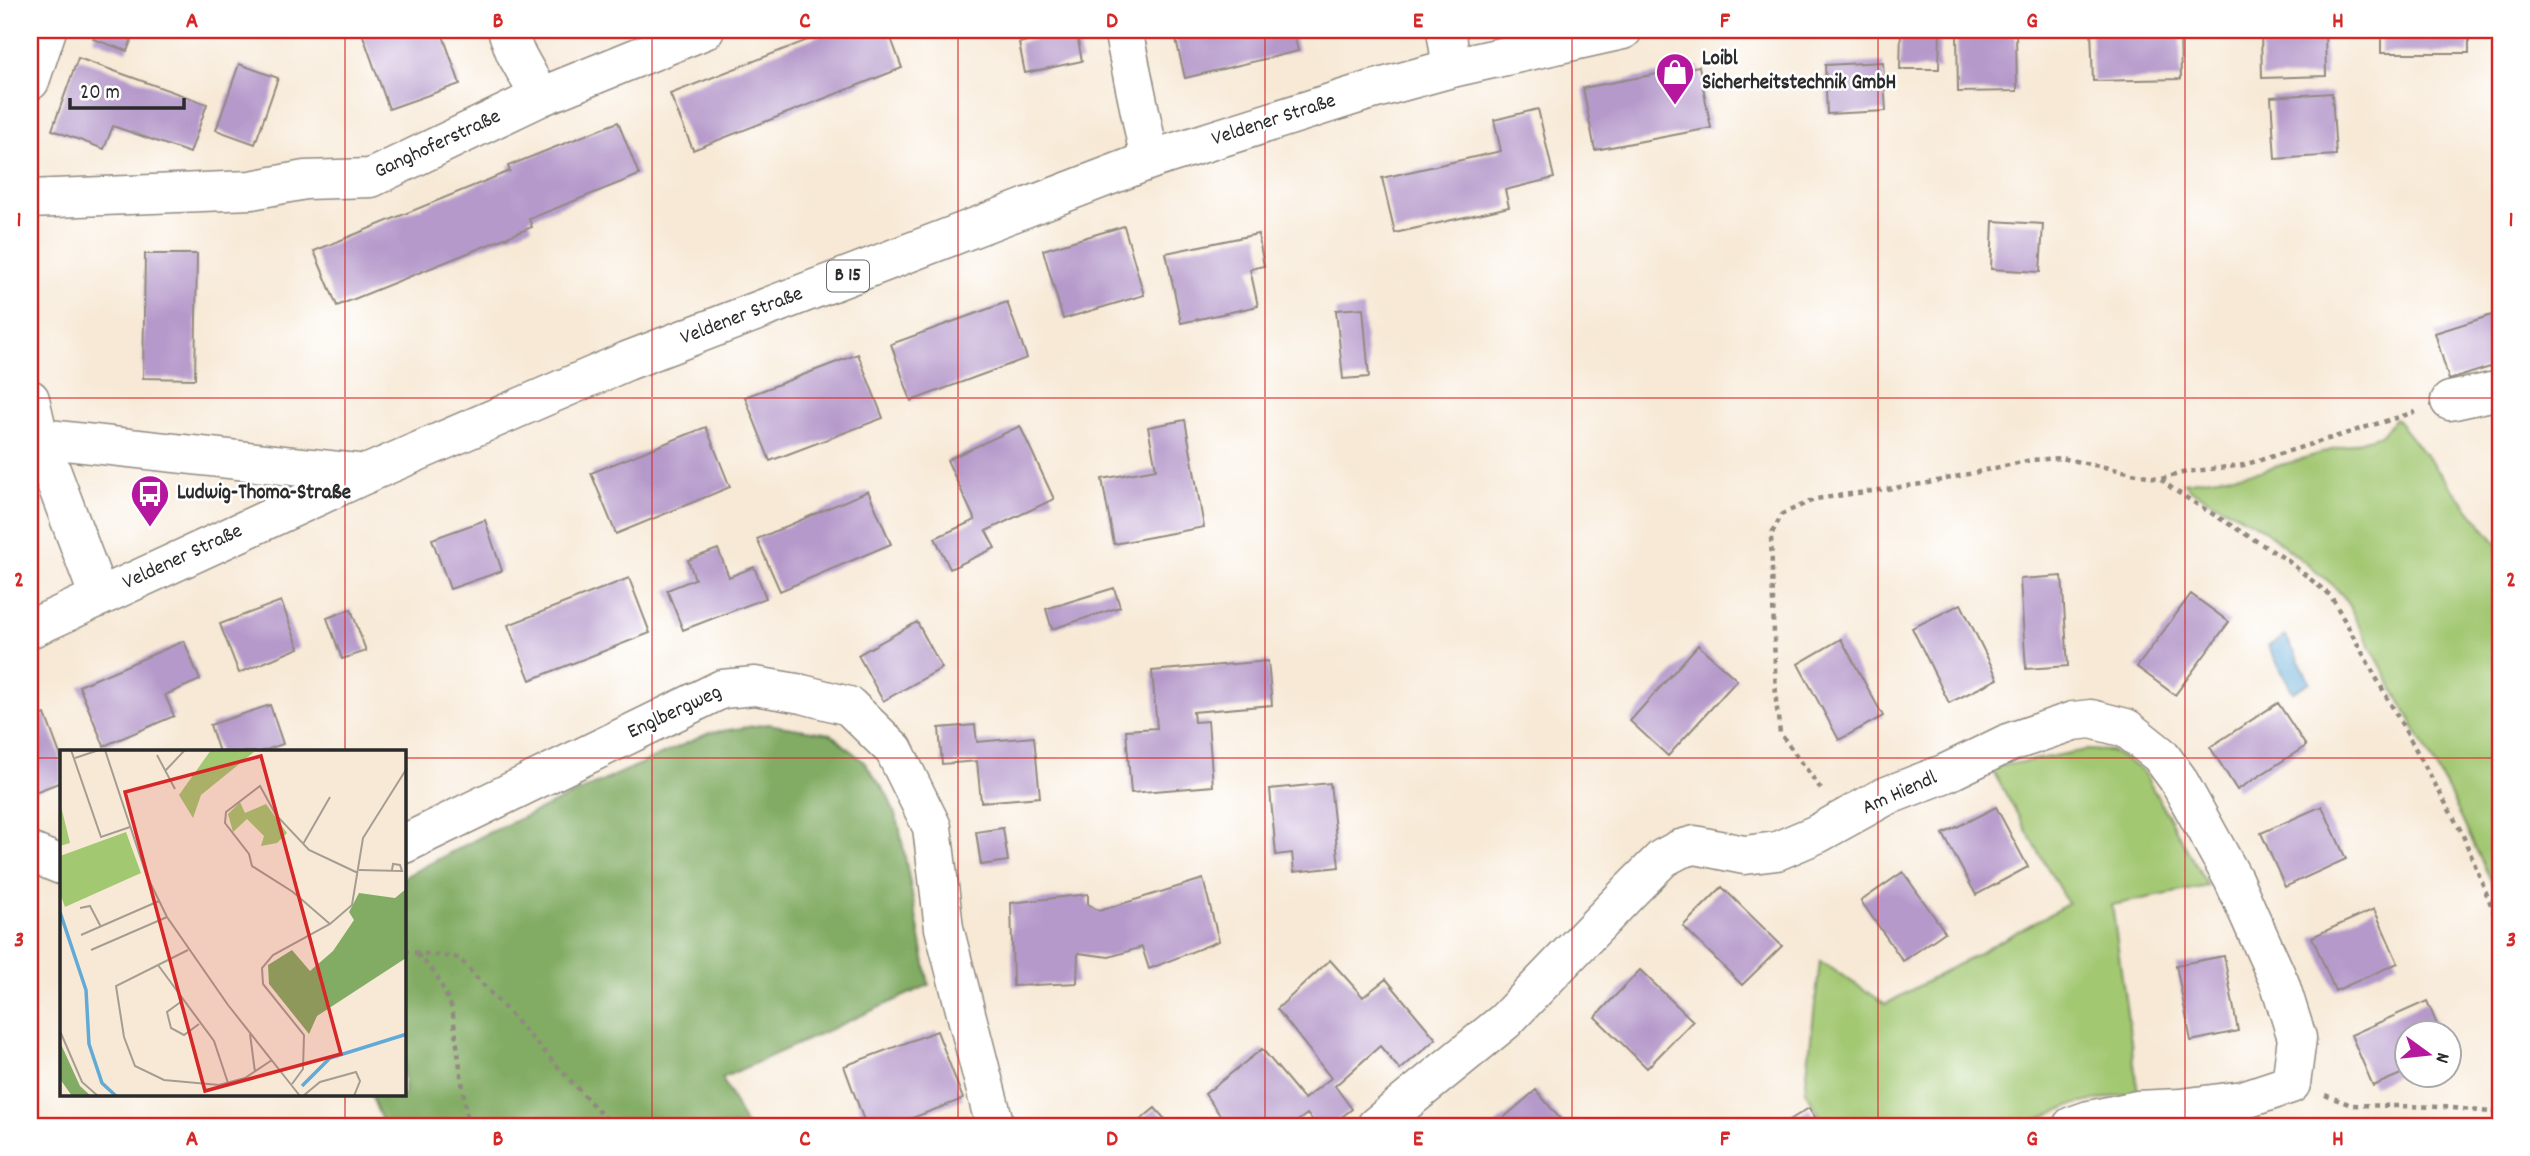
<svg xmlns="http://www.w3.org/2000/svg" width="2530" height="1156" viewBox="0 0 2530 1156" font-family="Dekko,sans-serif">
<rect width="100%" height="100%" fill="#fff"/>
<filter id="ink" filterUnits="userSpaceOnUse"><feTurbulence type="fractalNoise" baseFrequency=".0143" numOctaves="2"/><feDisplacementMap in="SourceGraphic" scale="14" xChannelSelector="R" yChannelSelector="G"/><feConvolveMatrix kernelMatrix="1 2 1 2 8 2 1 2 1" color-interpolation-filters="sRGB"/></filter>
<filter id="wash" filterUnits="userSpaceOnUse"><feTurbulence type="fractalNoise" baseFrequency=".00686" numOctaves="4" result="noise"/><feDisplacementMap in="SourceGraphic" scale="28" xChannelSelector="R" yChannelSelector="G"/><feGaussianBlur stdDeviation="1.57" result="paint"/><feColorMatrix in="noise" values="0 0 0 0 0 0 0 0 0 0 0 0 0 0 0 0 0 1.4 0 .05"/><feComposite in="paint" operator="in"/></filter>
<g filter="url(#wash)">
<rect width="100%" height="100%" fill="#f7e9d6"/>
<path fill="#a3c872" stroke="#677a4e" stroke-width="2" d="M2395 418 2500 547V900L2449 792 2344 597 2333 585 2259 526 2191 490 2183 482 2262 471 2381 435Z
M2086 750 2111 751 2142 770 2208 886 2112 905 2138 1092 2072 1105 2021 1126H1826L1805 1090 1820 961 1886 1004 2068 904 1991 768Z"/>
<path fill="#82ac64" stroke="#566c48" stroke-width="2" d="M767 724 831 734 864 762 888 796 899 825 929 985 722 1078 746 1126H384L371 1095H404V877L488 833 709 733Z"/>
<path fill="#61aad8" stroke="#466a82" stroke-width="2" d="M2286 636 2310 682 2293 692 2268 646Z"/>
<g id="blocks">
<path fill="#b599ca" d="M96 30H151L148 36 135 31 127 51 93 39Z
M361 30H441L460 84 389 109Z
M833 30H888L902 68 693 150 670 94Z
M1040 30H1076L1082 61 1025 73 1019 43 1042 38Z
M1196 30H1293L1298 51 1185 78 1175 35Z
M1901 30H1940L1939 69H1900Z
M2091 30H2180L2181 79 2093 81Z
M2261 30H2325L2326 76 2262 78Z
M2381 30H2469V53H2381Z
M2016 33 2017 91 1958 92 1957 34Z
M78 58 207 104 190 153 113 126 104 149 52 130Z
M1883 62 1886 111 1827 114 1825 65Z
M239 64 278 78 255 144 216 130Z
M1699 66 1711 128 1595 150 1583 88Z
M2332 93 2336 155 2275 159 2271 97Z
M1538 109 1554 178 1505 190 1509 207 1395 233 1382 178 1501 151 1494 120Z
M618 122 639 175 529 219 532 227 337 306 314 251 510 171 508 166Z
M1993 221 2043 224 2040 272 1991 269Z
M1124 226 1144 295 1063 319 1043 250Z
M1258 234 1264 266 1250 269 1258 306 1181 323 1166 253Z
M145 254H197L195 379 143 378Z
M1007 302 1027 358 911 401 891 344Z
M1363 308 1369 377 1343 379 1336 310Z
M2495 314 2500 329V364L2449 380 2435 333Z
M858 354 883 418 770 461 745 397Z
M1185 420 1204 527 1114 544 1102 479 1156 469 1148 427Z
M1020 426 1054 499 986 531 995 548 950 569 935 538 975 520 947 460Z
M706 427 730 487 616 534 591 473Z
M868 491 891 544 780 591 757 539Z
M485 520 502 571 450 589 432 539Z
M718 549 729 577 754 567 766 598 683 630 667 590 695 579 688 560Z
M2062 576 2068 666 2026 669 2020 579Z
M629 578 650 633 530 680 508 625Z
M1114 588 1120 607 1052 629 1046 609Z
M2191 594 2229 622 2175 695 2137 667Z
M281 601 299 648 239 673 220 624Z
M1961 604 1998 679 1949 703 1912 628Z
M351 609 366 651 342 659 327 618Z
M917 622 942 668 883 701 858 655Z
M1841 639 1883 716 1839 740 1798 664Z
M184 641 200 680 165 695 174 716 104 746 79 686Z
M1698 645 1737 680 1668 756 1630 721Z
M1268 661 1272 705 1193 712 1194 722 1208 721 1213 786 1131 793 1126 730 1157 728 1152 671Z
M2278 703 2306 746 2237 790 2210 747Z
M270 705 283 744 260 752H219L210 725Z
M45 714 61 757V782L30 794V720Z
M975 725 977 742 1034 737 1040 797 981 802 977 761 942 764 939 728Z
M1330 783 1339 867 1294 872 1292 853 1276 855 1270 789Z
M2322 806 2346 859 2285 887 2261 833Z
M1996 807 2028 867 1976 895 1943 834Z
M1003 828 1008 861 981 865 976 832Z
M1903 872 1945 932 1903 961 1861 901Z
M1203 879 1219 941 1149 969 1142 947 1109 957 1078 953 1077 983 1013 986 1011 903 1088 894V904L1099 911Z
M1722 887 1782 946 1742 985 1683 926Z
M2374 909 2398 963 2335 991 2312 937Z
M2224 956 2238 1031 2191 1041 2176 965Z
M1330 960 1363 997 1386 979 1436 1039 1400 1070 1380 1046 1335 1086 1352 1109 1330 1126H1318L1307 1114 1291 1126H1228L1205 1094 1262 1049 1304 1099 1331 1078 1277 1009Z
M1640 970 1693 1021 1647 1068 1595 1017Z
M2427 1001 2441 1034H2408V1071L2373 1086 2351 1035Z
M937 1031 963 1099 891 1126H866L844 1066Z
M1536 1090 1566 1126H1494Z
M1155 1108 1171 1126H1133Z
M1809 1108 1821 1126H1780Z
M964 1119 967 1126H947Z"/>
</g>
</g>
<g filter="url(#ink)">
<use href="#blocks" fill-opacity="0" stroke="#918a80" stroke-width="2"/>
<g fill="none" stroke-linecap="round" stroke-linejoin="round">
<g stroke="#918a80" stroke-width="41">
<path id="minor" d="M507 30 515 52 540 97
M1123 30 1150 160
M1446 30 1452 68
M30 81 47 30
M30 199 251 190 305 180 371 178 540 97 705 30
M30 399 39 438 99 597
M2450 401 2500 390
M39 438 366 474
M404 844 722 689 755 686 802 694 849 706 894 750 932 827 944 928 995 1126
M30 852 61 865
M1376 1126 1505 1021 1630 891 1663 858 1680 849 1695 845 1744 855 1777 851 1817 834 1884 797 1946 773 2008 743 2073 721 2091 719 2126 728 2160 755 2177 778 2233 879 2280 984 2297 1038 2291 1084 2243 1100 2181 1108 2137 1110 2089 1120 2072 1126"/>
</g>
<g stroke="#918a80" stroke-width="41">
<path id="major" d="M30 629 366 474 627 361 1150 160 1365 92 1452 68 1623 30"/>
</g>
<path stroke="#918a80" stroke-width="4.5" stroke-dasharray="5 5" stroke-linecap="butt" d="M2161 479 2174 490 2287 560 2331 596 2462 833 2500 927
M1821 789 1780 733 1776 701 1771 535 1782 514 1816 499 1928 483 2031 460 2061 458 2161 479 2186 472 2244 465 2415 412
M404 951 459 958 612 1126
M417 954 436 974 452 1008 468 1126
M2325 1095 2351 1105 2443 1107 2500 1113"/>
<use href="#minor" stroke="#fff" stroke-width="38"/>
<use href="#major" stroke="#fff" stroke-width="38"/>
</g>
</g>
<path fill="none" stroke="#d62828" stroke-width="2" stroke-opacity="0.55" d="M345 30V752M652 30V1126M958 30V1126M1265 30V1126M1572 30V1126M1878 30V1126M2185 30V1126M30 398H2500M30 758H61M404 758H2500M345 1095V1126"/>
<defs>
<g id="shop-pin" transform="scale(2.0125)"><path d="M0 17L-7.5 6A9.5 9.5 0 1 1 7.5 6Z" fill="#b5179e" stroke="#fff"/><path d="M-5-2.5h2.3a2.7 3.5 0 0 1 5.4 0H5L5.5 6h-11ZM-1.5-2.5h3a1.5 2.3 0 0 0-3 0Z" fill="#fff"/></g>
<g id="bus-pin" transform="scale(2.0125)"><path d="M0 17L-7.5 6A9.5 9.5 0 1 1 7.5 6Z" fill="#b5179e" stroke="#fff"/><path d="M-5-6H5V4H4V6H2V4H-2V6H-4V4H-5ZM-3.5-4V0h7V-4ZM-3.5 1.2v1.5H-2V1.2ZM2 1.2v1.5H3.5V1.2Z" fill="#fff"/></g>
</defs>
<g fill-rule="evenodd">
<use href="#shop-pin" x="1675" y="72"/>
<use href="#bus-pin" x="150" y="494"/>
</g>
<g text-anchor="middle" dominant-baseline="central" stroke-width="5" stroke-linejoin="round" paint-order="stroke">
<rect fill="#fff" stroke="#6b6b6b" stroke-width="2" x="827" y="260.5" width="42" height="31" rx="5"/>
<g font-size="19" font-weight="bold" fill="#2b2b2b">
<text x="848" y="276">B 15</text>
</g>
<g font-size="21" font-weight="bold" fill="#2b2b2b" stroke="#fff" text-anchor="start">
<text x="1702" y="60">Loibl<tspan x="1702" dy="24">Sicherheitstechnik GmbH</tspan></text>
<text x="177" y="494">Ludwig-Thoma-Straße</text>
</g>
<g font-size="21" fill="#2b2b2b" stroke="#fff">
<text transform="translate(1274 121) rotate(-18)">Veldener Straße</text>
<text transform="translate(438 145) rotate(-25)">Ganghoferstraße</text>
<text transform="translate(742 317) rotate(-21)">Veldener Straße</text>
<text transform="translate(183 558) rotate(-25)">Veldener Straße</text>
<text transform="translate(675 713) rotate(-25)">Englbergweg</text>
<text transform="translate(1900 794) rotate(-24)">Am Hiendl</text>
</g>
</g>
<g transform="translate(60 750)">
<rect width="346" height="346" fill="#f7e9d6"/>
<path d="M151 0 194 2 141 45 133 68 119 45ZM0 52 10 93 0 96ZM180 52 185 63 206 54 227 83 217 93 201 96 204 86 187 69 173 82 168 64ZM66 82 81 123 5 157 0 143V106Z" fill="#a3c872"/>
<path d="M346 139V208L257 266 249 284 209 234 208 215 232 200 250 221 273 201 294 170 289 162 299 143 335 148ZM0 292 20 336 31 346H12L0 329Z" fill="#82ac64"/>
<path fill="none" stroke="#61aad8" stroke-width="3.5" d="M0 162 26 240 29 294 42 333 56 346M242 336 270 308 347 284"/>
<path fill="none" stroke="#a59d92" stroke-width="2" d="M11 0 41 87 70 77M45 0 86 124 107 167 168 255 240 346M97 5 115 39M15 8 39 0M105 21 125 0M243 94 270 47M299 120 342 121 340 115 333 114 332 120M20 158 30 156 41 177M270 174 233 142 192 116 189 104 165 73 166 62 200 36 216 65 249 100 298 123M21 185 99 151M31 200 107 167M128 200 56 236 64 287 75 316 104 330 159 335 185 328 212 310M98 215 154 291 168 333M122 251 107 262 111 278 124 285 139 274M0 281 22 332 38 346M190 284 195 322M232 334 243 319 244 285 203 234 202 218 213 205 270 174 292 155 303 88 347 18M243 346 260 332 296 322 300 331 294 346"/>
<path fill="#d62828" fill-opacity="0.15" stroke="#d62828" stroke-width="3.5" d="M201 6 281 304 145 341 65 42Z"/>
<rect width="346" height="346" fill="none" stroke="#2b2b2b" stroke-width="3.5"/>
</g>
<rect width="2530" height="1156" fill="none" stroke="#fff" stroke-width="77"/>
<g transform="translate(2428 1054) rotate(105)"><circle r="33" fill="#ffffff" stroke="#aaaaaa" stroke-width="2"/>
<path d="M0-5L12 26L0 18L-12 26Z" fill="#b5179e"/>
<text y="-10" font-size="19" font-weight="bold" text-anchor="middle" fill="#2b2b2b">N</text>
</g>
<path d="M70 98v10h114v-10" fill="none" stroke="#2b2b2b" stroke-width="3.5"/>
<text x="80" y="98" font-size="21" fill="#2b2b2b" stroke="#ffffff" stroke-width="5" paint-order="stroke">20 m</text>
<rect x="38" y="38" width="2454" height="1080" fill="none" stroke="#d62828" stroke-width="2.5"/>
<g font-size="23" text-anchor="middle" font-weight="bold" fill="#d62828">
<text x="192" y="27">A</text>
<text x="498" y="27">B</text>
<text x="805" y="27">C</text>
<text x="1112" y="27">D</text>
<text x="1418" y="27">E</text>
<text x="1725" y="27">F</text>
<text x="2032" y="27">G</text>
<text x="2338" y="27">H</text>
<text x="19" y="226">1</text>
<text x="2511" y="226">1</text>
<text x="19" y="586">2</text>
<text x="2511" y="586">2</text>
<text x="19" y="946">3</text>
<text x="2511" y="946">3</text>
<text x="192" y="1145">A</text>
<text x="498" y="1145">B</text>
<text x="805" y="1145">C</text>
<text x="1112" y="1145">D</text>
<text x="1418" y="1145">E</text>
<text x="1725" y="1145">F</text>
<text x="2032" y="1145">G</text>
<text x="2338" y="1145">H</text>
</g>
</svg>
